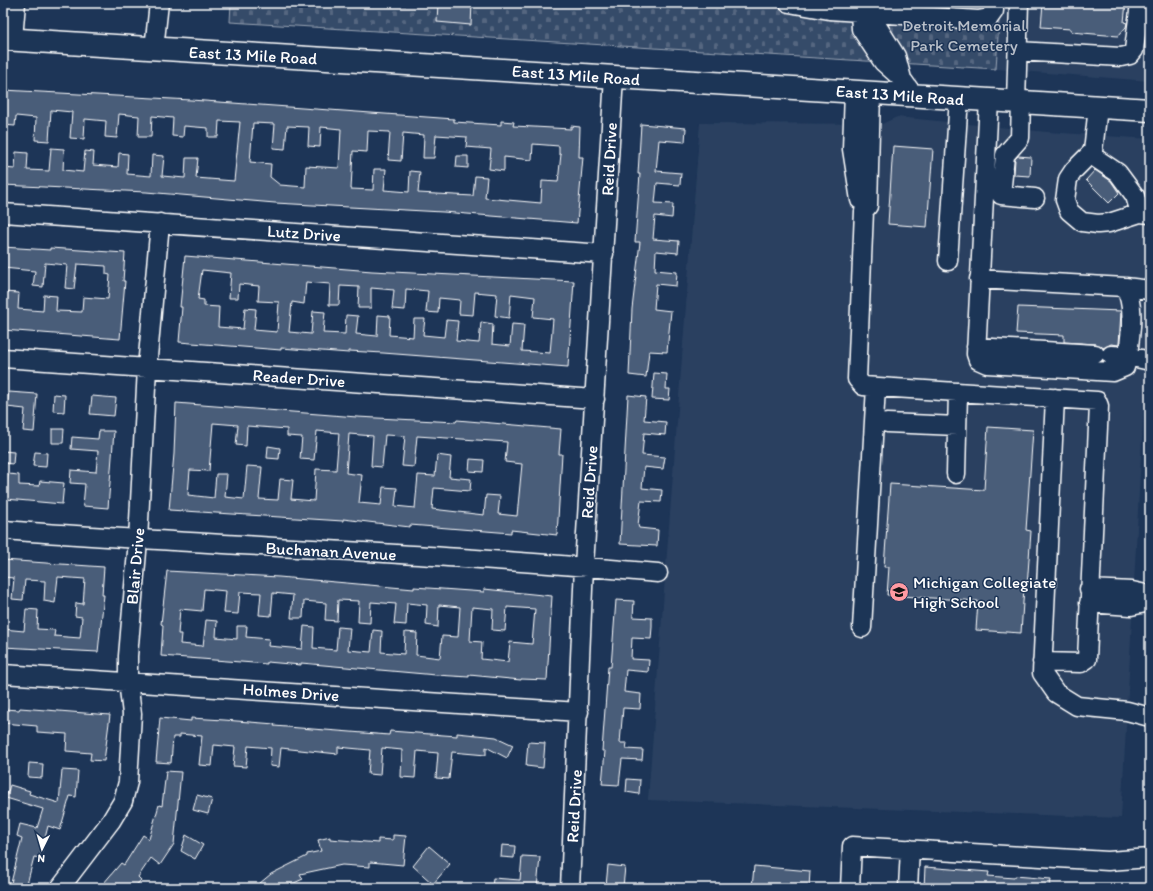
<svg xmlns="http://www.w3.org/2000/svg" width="1153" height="891" viewBox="0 0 1153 891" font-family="Itim,sans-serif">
<defs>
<pattern id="cemetery-stones" width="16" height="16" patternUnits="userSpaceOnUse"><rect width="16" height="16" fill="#364b69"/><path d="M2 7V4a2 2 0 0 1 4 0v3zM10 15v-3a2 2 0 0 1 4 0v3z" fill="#546680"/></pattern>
</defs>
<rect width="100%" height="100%" fill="#1d3557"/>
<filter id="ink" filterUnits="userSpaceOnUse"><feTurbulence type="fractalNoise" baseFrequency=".025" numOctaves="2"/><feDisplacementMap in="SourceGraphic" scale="8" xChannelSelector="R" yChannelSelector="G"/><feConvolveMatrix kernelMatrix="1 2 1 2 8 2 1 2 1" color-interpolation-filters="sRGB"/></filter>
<g filter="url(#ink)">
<path fill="#2a4161" d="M1000 3H1150V81L996 69Z
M897 117 1047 132 1150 139V336L1145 383 1121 818 648 800 700 123 882 124Z"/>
<path fill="url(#cemetery-stones)" stroke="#9aa5b4" d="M231 3H1000L996 69 230 22Z"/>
<path fill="#4a5d79" stroke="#fff" fill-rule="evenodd" d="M438 3H472L471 25 437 22Z
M1043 3H1126L1124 22 1127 23 1126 27 1118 36 1071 32V29L1041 27Z
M3 90 191 100 454 119V122L501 125V121L514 122 513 126 534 127 571 129V126L580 127 579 157H583L577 223 443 212 275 203 146 192 3 185V168L15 169 16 152 28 153 27 170 49 171 51 148 64 149 63 170 83 172 85 151 94 152 93 165 118 167 119 153 128 154 127 174 151 176 152 155 164 156 162 176 185 178 186 158H198L196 178 234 181 240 122 219 121 218 137H208V128L184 126 183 137 172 136 173 118 152 116 151 137H138L139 116 119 114 117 138 105 137 106 121 85 119 84 139 70 138 72 112 51 110 49 141 35 140 36 118 16 116 15 126 3 125ZM253 123 275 124 273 148 285 149 287 126 309 127 308 146 320 147 321 127 341 129 339 168 306 166 305 187 280 185 270 177 271 164 250 162ZM368 131 390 132 388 160 401 161 403 133 424 135 423 158H434L436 135 467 137 466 147 491 149 489 169 504 171V157L532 160 533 144 559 146V154H561L558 182 542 181 541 203 485 198 487 177 475 176 473 196 418 193 420 172 410 171 409 192 384 190 386 169H374L373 190 351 189 353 151 367 152Z
M641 124 686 128 685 142 659 140 656 171 681 173 680 185 657 183 655 203 673 204 672 218 655 216 653 239 679 241 678 253 656 251 655 270 677 272 676 286 656 284 654 309 671 311 667 352 649 351 646 377 629 375 632 309 640 242H635L640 174H638Z
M893 146 933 149 927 227 888 224Z
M457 156H468V168L456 167Z
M1018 156 1031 157 1030 176 1014 175 1015 159Z
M1095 170 1111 181 1119 193 1109 203 1086 180Z
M3 247 50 250V248L125 253 123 281H125L120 339 3 330V292L19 293 18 309 43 311 44 295 57 296 56 311 82 312 83 297 108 299 110 275 106 274V266L77 264 74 289 65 288 67 265 45 263 43 287 33 286 35 271 3 268Z
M185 256 372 271 574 281 568 367 383 353 349 351V353L281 348V350L179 342 182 307H180ZM202 270 231 273 229 298H238L239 284 259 286 258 301 279 302 277 332 254 330 256 309 245 308 243 329 218 327 219 307 204 306V300L198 299ZM306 282 330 284 329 305H339L340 286 359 287 358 308H371V288L394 290 392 309 405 310 406 289 428 291 426 312 438 313 439 298 460 300 459 314 473 315 475 292 497 294 495 316 509 318 511 294 535 297 533 317 553 319 550 353 522 351 524 325 512 324 510 346 492 344 493 324 481 322 479 343 456 341 458 321 446 320 444 337 423 335 425 319H414L413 337 389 335 390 316 378 315 377 336 356 334 358 316 346 315 345 334 323 333 325 312 313 311 311 334 289 332 292 302 304 304Z
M1018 307 1121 311 1119 345 1111 344 1103 348 1096 344 1064 342V335L1016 333Z
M654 373 667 374 666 389H670L669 400 652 399Z
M9 392 37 394 34 432 23 431 25 409 7 407Z
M54 394 65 395 64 412 53 411Z
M628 395 646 397 644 420 666 422 665 435 644 433 642 455 665 457 663 469 644 467 642 488 662 490 661 502 641 501 638 525 639 528 658 530 657 546 620 544Z
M92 396 116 398 114 416 90 414Z
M176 403 357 417 456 422 457 420 561 429 559 454H562L557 535 511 530V533L410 525V527L343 519V521L169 510 174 454ZM213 423 238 425 236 445 246 446 247 426 287 429V436L302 437 300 459 314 460 317 431 339 433 336 470 316 469 314 501 291 499 293 480 280 479 278 500 259 499 262 467 247 466 244 499 225 497 227 474H216L214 498 188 495 190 470 209 471ZM349 434 373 436 371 466 382 467 385 435 405 436 402 466 414 467 417 436 507 442 505 462 522 464 517 516 498 514 500 496 486 495 484 515 432 509 434 488 470 491 471 479 449 477 451 457 437 455 435 476 418 475 415 508 395 506 397 488 383 487 381 505 359 503 362 475 346 473Z
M988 427 1033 430 1026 530 1031 531 1027 587H1024L1021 633 976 630 978 601 887 595 889 567H884L890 484 984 490Z
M52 429H64L63 443H52Z
M99 431H114L108 508 83 506 85 484 70 483 71 470 96 472 98 451 71 449 72 437 98 439Z
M268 446 280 448 279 459 267 458Z
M3 451 14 452 13 464 3 463Z
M35 452 47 453 46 467 33 466Z
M470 459 484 460 483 472 469 471Z
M8 474 19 475V485L39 486 40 481 64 483 62 504 6 499Z
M3 560 104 567 102 595H104L98 652 3 647V629L24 631 26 609 38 610 37 629 55 630 54 636 80 638 82 617 75 616 76 603 83 604 85 579 58 577 55 603 44 601 45 581 25 580 23 600 12 599 14 578 3 577Z
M167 571 279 577 414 589V587L484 592V589L552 596 547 680 521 679V680L469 675V677L436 675 301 663V665L267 662V664L161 656 163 625 161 624ZM204 589 226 591 224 613 238 614 240 592 261 593 259 615 271 616 273 593 293 595 291 618H303L304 601 326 603 325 620 337 621 338 600 359 601 358 622 370 623 371 602 396 604 394 624 406 625 407 603 427 605 426 625 438 627 439 605 460 607 458 637 442 636 440 658 416 655 417 633 405 632 404 654 381 652 382 631 373 630 371 652 348 650 350 628 338 627 336 650 313 648 314 627 304 626 302 649 268 646 269 639 246 637 247 626H237V639L216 637 217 621 206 620 203 646 180 644 181 634H178L180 609 202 611ZM472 607 493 609 492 630 505 631 507 607 535 609 532 644 510 642 508 662 481 659 482 642 470 641Z
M616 600 634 601 633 617 652 618V627L651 639 632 638 631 659 649 660 648 672 626 670 624 692 641 694 640 709 623 708 620 743H627L626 749 643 750 642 760 622 759 619 785 602 784 605 751H602L608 667H611Z
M20 708 110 715 104 761 90 760 91 753 66 751 67 734 37 732V726L3 723V709L19 710Z
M160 718 191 721V718L224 720 275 724 274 726 389 735 390 731 457 736V733L496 737 513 745 507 758 486 747V755L452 752 449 779 436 778 438 753 417 751 415 778 401 777 402 750 382 748 380 775 368 774 370 750 338 747V754L281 748 279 767 270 766 271 748 248 746 246 767 233 766 235 747 214 745 212 766 199 765 202 736 180 734V737H173L171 763 156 762Z
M528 742 545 743 543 768 526 766Z
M29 763 43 764 42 778 28 777Z
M62 770 78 771 76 797 70 796 60 830 48 826 40 858 34 857 26 888 10 887 22 838 17 836 20 824 37 828 43 809 6 798 10 785 30 791 29 794 59 803Z
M166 771 181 772 174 844 160 865 151 858 138 877 141 880 134 888H108L103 884 121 863 124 865 143 835 149 839 159 805 162 806Z
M627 779 640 780 639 794 626 792Z
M197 795 212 799 208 814 193 810Z
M186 835 203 845 195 859 181 851Z
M393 835 406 836 403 865 370 862V867L342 865 300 874 303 879 283 888H254L271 874 307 856V854L321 851 318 840 330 837V839L378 843V839L393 840Z
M502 845 515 846 514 858 501 857Z
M429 846 450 864 433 884 413 866Z
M522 856 540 857 537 888H492L493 878 520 880Z
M608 865 625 867 623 887 606 886Z
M754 866 810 871 809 888H752Z
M925 867 989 872 988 876 1014 878 1015 876 1051 879 1050 888H924Z"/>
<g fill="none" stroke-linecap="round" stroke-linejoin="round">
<g stroke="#fff" stroke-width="21">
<path id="minor" d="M789 3 829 10 978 20 989 18 994 11V3
M859 11 874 21 896 56 902 79
M860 12 861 29 883 62 902 79 914 96
M13 39 16 3
M154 49 159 3
M1018 51 1121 57 1130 55 1134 50 1140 3
M854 92 852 149 860 200
M871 93 868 206 864 211 857 379 863 386 1097 401 1099 406 1087 659 1081 663 1042 662
M989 100 976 354 978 360 987 364 1113 372 1125 367 1128 356 1150 361
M1016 102 1019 3
M1021 102 1020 138 1005 155 1001 195 1035 198
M1098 107 1093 151 1074 170 1068 179 1065 200 1069 211 1082 222 1098 224 1109 223 1140 213 1150 214
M1091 155 1118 173 1135 196 1140 213
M3 213 604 254
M948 261 959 98
M979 279 1125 287 1150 290
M976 347 1095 354
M1111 355 1128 356C1130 333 1136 308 1125 287
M3 358 595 399
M1055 398 1042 673 1056 693 1077 706 1127 711 1150 717
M887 423 957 426
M956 474 958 392
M3 530C221 546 441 553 658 573
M1089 589 1132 591 1150 595
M1089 603 1131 606 1150 602
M862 628 876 387
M3 674 579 712
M60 888 111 821 123 801 128 782 132 714 128 681V656L138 540 147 368 160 223
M570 888 584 566 614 77
M850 888 852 846 1108 861 1150 858
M908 888 910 849"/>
</g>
<g stroke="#fff" stroke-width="25">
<path id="major" d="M3 39 1150 110"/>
</g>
<use href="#minor" stroke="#1d3557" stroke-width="18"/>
<use href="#major" stroke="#1d3557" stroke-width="22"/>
</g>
</g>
<defs>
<g id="school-disc" transform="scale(1)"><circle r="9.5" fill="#ff9aa2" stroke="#1d3557"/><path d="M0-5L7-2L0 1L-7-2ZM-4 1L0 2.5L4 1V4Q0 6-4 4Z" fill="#111"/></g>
</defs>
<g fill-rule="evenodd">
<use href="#school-disc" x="899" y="592"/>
</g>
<g text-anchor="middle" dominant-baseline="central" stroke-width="3" stroke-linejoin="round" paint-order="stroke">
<g font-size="17" fill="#b9c0ca" stroke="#1d3557">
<text x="964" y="25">Detroit Memorial<tspan x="964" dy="20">Park Cemetery</tspan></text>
</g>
<g font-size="17" fill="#fff" stroke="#1d3557">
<text transform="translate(253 55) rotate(3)">East 13 Mile Road</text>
<text transform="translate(576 75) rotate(4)">East 13 Mile Road</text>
<text transform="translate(900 95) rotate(4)">East 13 Mile Road</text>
<text transform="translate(609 159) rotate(-87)">Reid Drive</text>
<text transform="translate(304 233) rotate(4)">Lutz Drive</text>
<text transform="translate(299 378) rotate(4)">Reader Drive</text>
<text transform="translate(589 482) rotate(-86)">Reid Drive</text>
<text transform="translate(331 551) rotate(3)">Buchanan Avenue</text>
<text transform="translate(135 566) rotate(-85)">Blair Drive</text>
<text transform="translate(291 692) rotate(4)">Holmes Drive</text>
<text transform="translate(574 806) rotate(-87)">Reid Drive</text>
</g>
<g font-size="17" fill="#fff" stroke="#1d3557" text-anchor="start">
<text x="913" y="582">Michigan Collegiate<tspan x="913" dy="20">High School</tspan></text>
</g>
</g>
<rect width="1153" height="891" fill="none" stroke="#1d3557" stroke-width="16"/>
<rect x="8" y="8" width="1137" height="875" fill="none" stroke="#fff" stroke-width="1.5" filter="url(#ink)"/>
<g transform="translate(42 849) rotate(185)" stroke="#1d3557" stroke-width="3" paint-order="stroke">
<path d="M0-3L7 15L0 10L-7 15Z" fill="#ffffff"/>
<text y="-6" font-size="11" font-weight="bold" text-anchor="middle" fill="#ffffff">N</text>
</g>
</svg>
